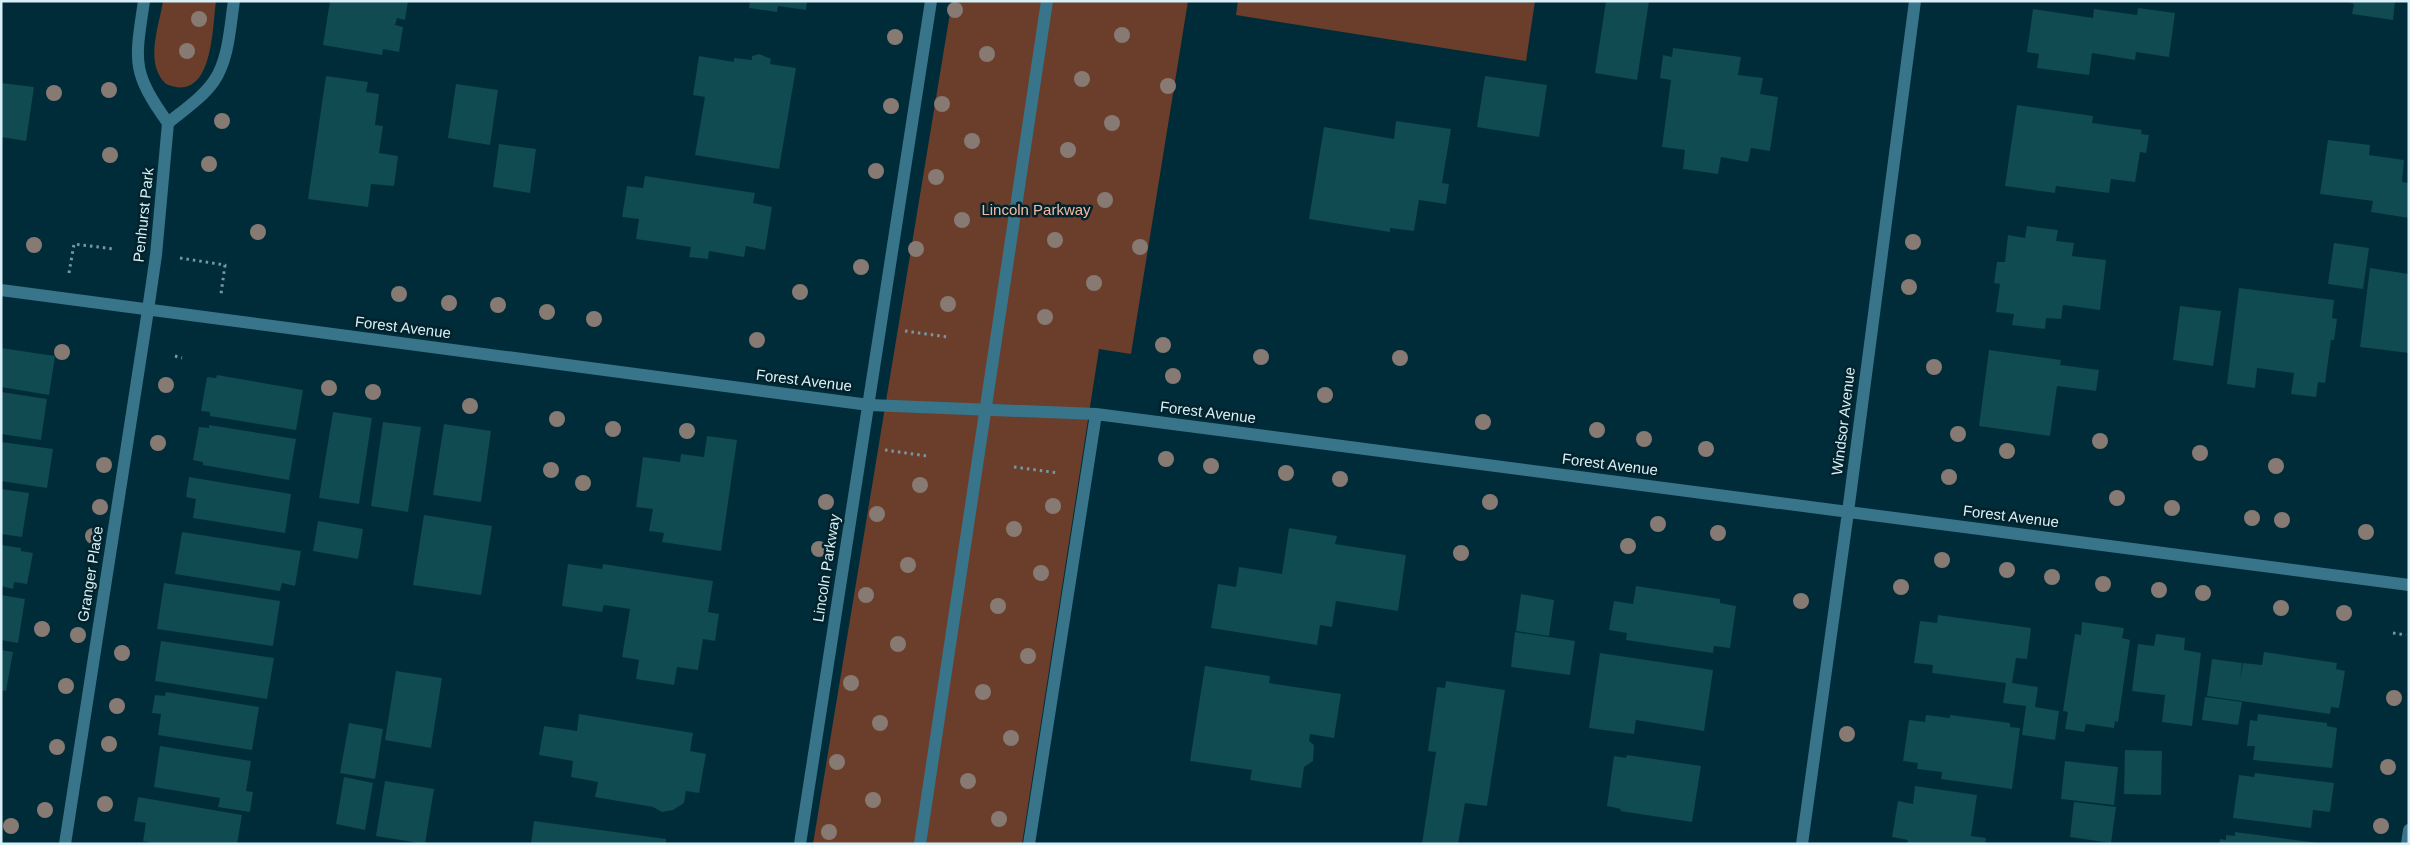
<svg xmlns="http://www.w3.org/2000/svg" width="2410" height="845" viewBox="0 0 2410 845" font-family="Helvetica,sans-serif">
<rect width="100%" height="100%" fill="#002c39"/>
<path fill="#6a3e2b" d="M163 1H216C212 30 213 104 166 84 144 63 159 27 163 1Z
M952 1H1188L1131 354 1099 349 1022 844H813Z
M1238 1H1535L1526 61 1236 15Z"/>
<path fill="#0f4b50" d="M330 1H408L405 20 397 18 395 25 403 27 399 52 383 49 382 55 323 45Z
M750 1H807L806 10 778 6 777 12 749 8Z
M1606 1H1649L1637 80 1595 73Z
M2345 1H2395L2393 20 2352 14 2354 4Z
M2138 8 2175 13 2169 57 2136 52 2135 60 2092 53 2089 75 2037 68 2039 54 2027 52 2033 9 2093 18 2094 9 2137 15Z
M1673 48 1741 57 1738 75 1763 78 1760 94 1778 97 1770 151 1751 148 1748 162 1721 157 1718 174 1683 169 1685 150 1662 147 1671 80 1660 78 1663 55 1672 57Z
M759 54 771 59 770 64 796 68 779 169 695 155 705 97 693 95 699 56 734 62V58L752 60V56Z
M326 76 368 82 366 92 379 94 375 125 383 126 379 153 398 156 394 186 371 184 368 207 308 199Z
M1485 76 1547 85 1539 137 1477 127Z
M1 83 34 87 26 141 1 137Z
M456 84 498 90 490 145 448 138Z
M2017 105 2093 116 2092 123 2142 130 2141 134 2149 135 2146 153 2140 152 2135 182 2111 179 2109 193 2056 186 2055 193 2005 186Z
M1396 121 1451 129 1442 183 1449 184 1446 204 1419 200 1414 231 1390 228V232L1309 219 1324 127 1394 139Z
M2328 140 2370 145 2369 155 2404 160 2402 182 2409 183V218L2371 212 2373 201 2320 194Z
M499 144 536 149 530 193 493 187Z
M645 176 755 193 753 203 772 207 765 250 746 246 744 257 709 251 708 259 689 257 691 247 636 239 639 219 622 217 627 186 643 188Z
M2027 226 2058 230 2056 241 2074 243 2072 256 2106 260 2100 310 2063 305 2061 319 2046 318 2045 329 2012 325 2014 314 1996 312 2000 284 1994 283 1997 262H2005L2008 235 2025 238Z
M2334 243 2369 248 2363 289 2328 284Z
M2370 268 2409 274V353L2360 347Z
M2239 288 2334 300 2332 318 2337 319 2334 340H2331L2325 383 2318 382 2316 397 2291 394 2294 373 2257 368 2255 388 2227 384Z
M2180 306 2221 311 2213 366 2173 360Z
M1 348 55 356 49 395 1 387Z
M1989 350 2061 360 2060 365 2099 370 2096 391 2057 386 2050 436 1979 426Z
M217 375 303 390 296 430 210 416V412L201 411 207 377 216 378Z
M1 392 47 399 41 440 1 434Z
M333 412 372 418 359 504 319 498Z
M383 422 421 427 408 512 371 506Z
M444 424 491 431 481 502 433 495Z
M209 425 296 439 289 480 203 465V462L193 460 199 427 209 428Z
M707 436 737 440 721 551 662 542 664 533 649 531 653 509 636 507 643 457 680 462 681 454 704 457Z
M1 442 53 449 47 488 1 481Z
M189 477 291 494 285 533 193 518 196 499 186 497Z
M1 489 29 493 22 537 1 534Z
M424 515 492 526 481 595 413 585Z
M318 521 363 529 358 559 313 551Z
M1289 528 1337 536 1335 544 1406 555 1398 611 1336 601 1332 627 1320 625 1317 645 1211 628 1218 584 1236 587 1239 567 1282 574Z
M182 532 301 551 295 586 282 583 280 591 175 574Z
M1 545 21 548V551L33 553 27 584 14 582 13 589 1 586Z
M568 564 602 569 603 564 713 581 708 612 719 614 715 641 703 639 698 670 677 667 674 685 636 679 639 660 622 657 630 609 604 605 602 612 562 606Z
M164 583 280 601 273 646 157 629Z
M1636 586 1720 599V603L1736 606 1730 648 1714 646 1713 653 1626 640 1627 633 1609 630 1614 601 1633 604Z
M1521 594 1554 600 1549 636 1516 631Z
M1 595 25 599 18 643 1 640Z
M1938 615 2031 628 2027 659 2016 658 2012 683 2038 687 2035 707 2059 711 2055 740 2022 735 2026 706 2003 703 2006 683 1932 673 1933 665 1914 663 1920 621 1937 623Z
M2082 622 2124 628 2122 638 2130 640 2118 722 2115 721 2114 728 2086 724 2084 732 2065 729 2068 712 2063 711 2075 634 2081 635Z
M1515 632 1575 641 1570 675 1511 667Z
M2156 634 2185 638 2184 650 2201 653 2192 726 2162 722 2165 695 2132 691 2138 644 2154 646Z
M161 641 274 658 267 699 155 681Z
M1 650 13 652 6 691 1 690Z
M2264 652 2337 663 2336 669 2345 671 2339 708 2331 707 2330 714 2207 696 2212 659 2242 663 2240 679 2243 663 2262 665Z
M1600 653 1713 670 1704 731 1636 720 1634 734 1589 728Z
M1205 666 1270 676 1269 683 1341 694 1334 738 1310 734 1309 741 1314 745 1313 761 1304 767 1301 788 1250 780 1252 770 1190 761Z
M396 671 442 678 431 748 385 740Z
M1446 681 1505 690 1487 806 1465 803 1458 844H1422L1436 752 1428 751 1437 687 1445 688Z
M166 692 259 707 252 750 158 735 161 714 152 713 155 695 165 696Z
M2205 697 2242 702 2238 725 2202 720Z
M579 714 693 733 690 751 706 754 699 793 686 791 684 803 673 810 662 812 653 807 595 797 598 782 571 777 573 761 539 755 544 726 577 731Z
M2258 714 2327 723V726L2337 728 2332 768 2253 760 2255 746H2247L2250 720 2257 721Z
M1926 715 1950 718V715L2010 723V727L2020 728 2012 789 1941 779 1942 772 1917 769 1918 763 1903 761 1909 720 1925 722Z
M349 723 383 729 375 779 340 773Z
M160 746 251 761 246 791 253 792 250 812 218 807 220 798 154 787Z
M2125 750 2162 751 2161 795 2124 794Z
M1627 755 1701 766 1692 822 1620 811 1621 809 1607 806 1614 756 1626 758Z
M2065 761 2118 767 2114 805 2061 799Z
M2255 773 2334 783 2330 812 2313 810 2311 828 2233 818 2239 775 2254 777Z
M344 777 373 783 365 830 336 824Z
M385 781 434 789 425 844 376 836Z
M1915 786 1977 795 1971 836 1986 838 1985 844H1907L1908 840 1892 837 1898 801 1913 804Z
M138 797 242 815 237 844H157L143 841 146 823 134 821Z
M2074 802 2116 807 2111 843 2070 837Z
M534 821 666 839V844H531Z
M2235 832 2318 843V844H2219L2220 839 2226 840V835L2235 836Z"/>
<g fill="none" stroke-linecap="round" stroke-linejoin="round">
<path stroke="#7797a2" stroke-width="3" stroke-dasharray="2.5 4" stroke-linecap="butt" d="M180 258 225 265 221 294
M69 273 74 244 114 249
M905 331 948 337
M175 356 182 358
M885 450 927 456
M1014 467 1059 473
M2393 633 2406 635"/>
<path stroke="#38758a" stroke-width="12" d="M144 1C135 62 131 71 168 123 184 110 203 97 214 81 229 59 230 26 234 1
M1 290 869 405 1096 414 2409 585
M65 844 148 310 156 255 168 123
M800 844 931 1
M920 844 1047 1
M1029 844 1096 414
M1802 844 1848 512 1915 1
M2407 844 2409 830"/>
</g>
<g fill="#877a73">
<circle cx="955" cy="10" r="8"/>
<circle cx="199" cy="19" r="8"/>
<circle cx="1122" cy="35" r="8"/>
<circle cx="895" cy="37" r="8"/>
<circle cx="187" cy="51" r="8"/>
<circle cx="987" cy="54" r="8"/>
<circle cx="1082" cy="79" r="8"/>
<circle cx="1168" cy="86" r="8"/>
<circle cx="109" cy="90" r="8"/>
<circle cx="54" cy="93" r="8"/>
<circle cx="942" cy="104" r="8"/>
<circle cx="891" cy="106" r="8"/>
<circle cx="222" cy="121" r="8"/>
<circle cx="1112" cy="123" r="8"/>
<circle cx="972" cy="141" r="8"/>
<circle cx="1068" cy="150" r="8"/>
<circle cx="110" cy="155" r="8"/>
<circle cx="209" cy="164" r="8"/>
<circle cx="876" cy="171" r="8"/>
<circle cx="936" cy="177" r="8"/>
<circle cx="1105" cy="200" r="8"/>
<circle cx="962" cy="220" r="8"/>
<circle cx="258" cy="232" r="8"/>
<circle cx="1055" cy="240" r="8"/>
<circle cx="1913" cy="242" r="8"/>
<circle cx="34" cy="245" r="8"/>
<circle cx="1140" cy="247" r="8"/>
<circle cx="916" cy="249" r="8"/>
<circle cx="861" cy="267" r="8"/>
<circle cx="1094" cy="283" r="8"/>
<circle cx="1909" cy="287" r="8"/>
<circle cx="800" cy="292" r="8"/>
<circle cx="399" cy="294" r="8"/>
<circle cx="449" cy="303" r="8"/>
<circle cx="948" cy="304" r="8"/>
<circle cx="498" cy="305" r="8"/>
<circle cx="547" cy="312" r="8"/>
<circle cx="1045" cy="317" r="8"/>
<circle cx="594" cy="319" r="8"/>
<circle cx="757" cy="340" r="8"/>
<circle cx="1163" cy="345" r="8"/>
<circle cx="62" cy="352" r="8"/>
<circle cx="1261" cy="357" r="8"/>
<circle cx="1400" cy="358" r="8"/>
<circle cx="1934" cy="367" r="8"/>
<circle cx="1173" cy="376" r="8"/>
<circle cx="166" cy="385" r="8"/>
<circle cx="329" cy="388" r="8"/>
<circle cx="373" cy="392" r="8"/>
<circle cx="1325" cy="395" r="8"/>
<circle cx="470" cy="406" r="8"/>
<circle cx="557" cy="419" r="8"/>
<circle cx="1483" cy="422" r="8"/>
<circle cx="613" cy="429" r="8"/>
<circle cx="1597" cy="430" r="8"/>
<circle cx="687" cy="431" r="8"/>
<circle cx="1958" cy="434" r="8"/>
<circle cx="1644" cy="439" r="8"/>
<circle cx="2100" cy="441" r="8"/>
<circle cx="158" cy="443" r="8"/>
<circle cx="1706" cy="449" r="8"/>
<circle cx="2007" cy="451" r="8"/>
<circle cx="2200" cy="453" r="8"/>
<circle cx="1166" cy="459" r="8"/>
<circle cx="104" cy="465" r="8"/>
<circle cx="1211" cy="466" r="8"/>
<circle cx="2276" cy="466" r="8"/>
<circle cx="551" cy="470" r="8"/>
<circle cx="1286" cy="473" r="8"/>
<circle cx="1949" cy="477" r="8"/>
<circle cx="1340" cy="479" r="8"/>
<circle cx="583" cy="483" r="8"/>
<circle cx="920" cy="485" r="8"/>
<circle cx="2117" cy="498" r="8"/>
<circle cx="826" cy="502" r="8"/>
<circle cx="1490" cy="502" r="8"/>
<circle cx="1053" cy="506" r="8"/>
<circle cx="100" cy="507" r="8"/>
<circle cx="2172" cy="508" r="8"/>
<circle cx="877" cy="514" r="8"/>
<circle cx="2252" cy="518" r="8"/>
<circle cx="2282" cy="520" r="8"/>
<circle cx="1658" cy="524" r="8"/>
<circle cx="1014" cy="529" r="8"/>
<circle cx="2366" cy="532" r="8"/>
<circle cx="1718" cy="533" r="8"/>
<circle cx="93" cy="536" r="8"/>
<circle cx="1628" cy="546" r="8"/>
<circle cx="819" cy="549" r="8"/>
<circle cx="1461" cy="553" r="8"/>
<circle cx="1942" cy="560" r="8"/>
<circle cx="908" cy="565" r="8"/>
<circle cx="2007" cy="570" r="8"/>
<circle cx="1041" cy="573" r="8"/>
<circle cx="2052" cy="577" r="8"/>
<circle cx="2103" cy="584" r="8"/>
<circle cx="1901" cy="587" r="8"/>
<circle cx="2159" cy="590" r="8"/>
<circle cx="2203" cy="593" r="8"/>
<circle cx="866" cy="595" r="8"/>
<circle cx="1801" cy="601" r="8"/>
<circle cx="998" cy="606" r="8"/>
<circle cx="2281" cy="608" r="8"/>
<circle cx="2344" cy="613" r="8"/>
<circle cx="42" cy="629" r="8"/>
<circle cx="78" cy="635" r="8"/>
<circle cx="898" cy="644" r="8"/>
<circle cx="122" cy="653" r="8"/>
<circle cx="1028" cy="656" r="8"/>
<circle cx="851" cy="683" r="8"/>
<circle cx="66" cy="686" r="8"/>
<circle cx="983" cy="692" r="8"/>
<circle cx="2394" cy="698" r="8"/>
<circle cx="117" cy="706" r="8"/>
<circle cx="880" cy="723" r="8"/>
<circle cx="1847" cy="734" r="8"/>
<circle cx="1011" cy="738" r="8"/>
<circle cx="109" cy="744" r="8"/>
<circle cx="57" cy="747" r="8"/>
<circle cx="837" cy="762" r="8"/>
<circle cx="2388" cy="767" r="8"/>
<circle cx="968" cy="781" r="8"/>
<circle cx="873" cy="800" r="8"/>
<circle cx="105" cy="804" r="8"/>
<circle cx="45" cy="810" r="8"/>
<circle cx="999" cy="819" r="8"/>
<circle cx="11" cy="826" r="8"/>
<circle cx="2381" cy="826" r="8"/>
<circle cx="829" cy="832" r="8"/>
</g>
<g text-anchor="middle" dominant-baseline="central" stroke-width="5" stroke-linejoin="round" paint-order="stroke">
<g font-size="15" fill="#f5baa2" stroke="#02222c">
<text x="1036" y="209">Lincoln Parkway</text>
</g>
<g font-size="15" fill="#daf0f8" stroke="#02222c">
<text transform="translate(143 215) rotate(-84)">Penhurst Park</text>
<text transform="translate(403 327) rotate(7)">Forest Avenue</text>
<text transform="translate(804 380) rotate(7)">Forest Avenue</text>
<text transform="translate(1208 412) rotate(7)">Forest Avenue</text>
<text transform="translate(1843 421) rotate(-83)">Windsor Avenue</text>
<text transform="translate(1610 464) rotate(7)">Forest Avenue</text>
<text transform="translate(2011 516) rotate(7)">Forest Avenue</text>
<text transform="translate(826 568) rotate(-81)">Lincoln Parkway</text>
<text transform="translate(90 574) rotate(-81)">Granger Place</text>
</g>
</g>
<rect width="2410" height="845" fill="none" stroke="#daf0f8" stroke-width="5"/>
</svg>
